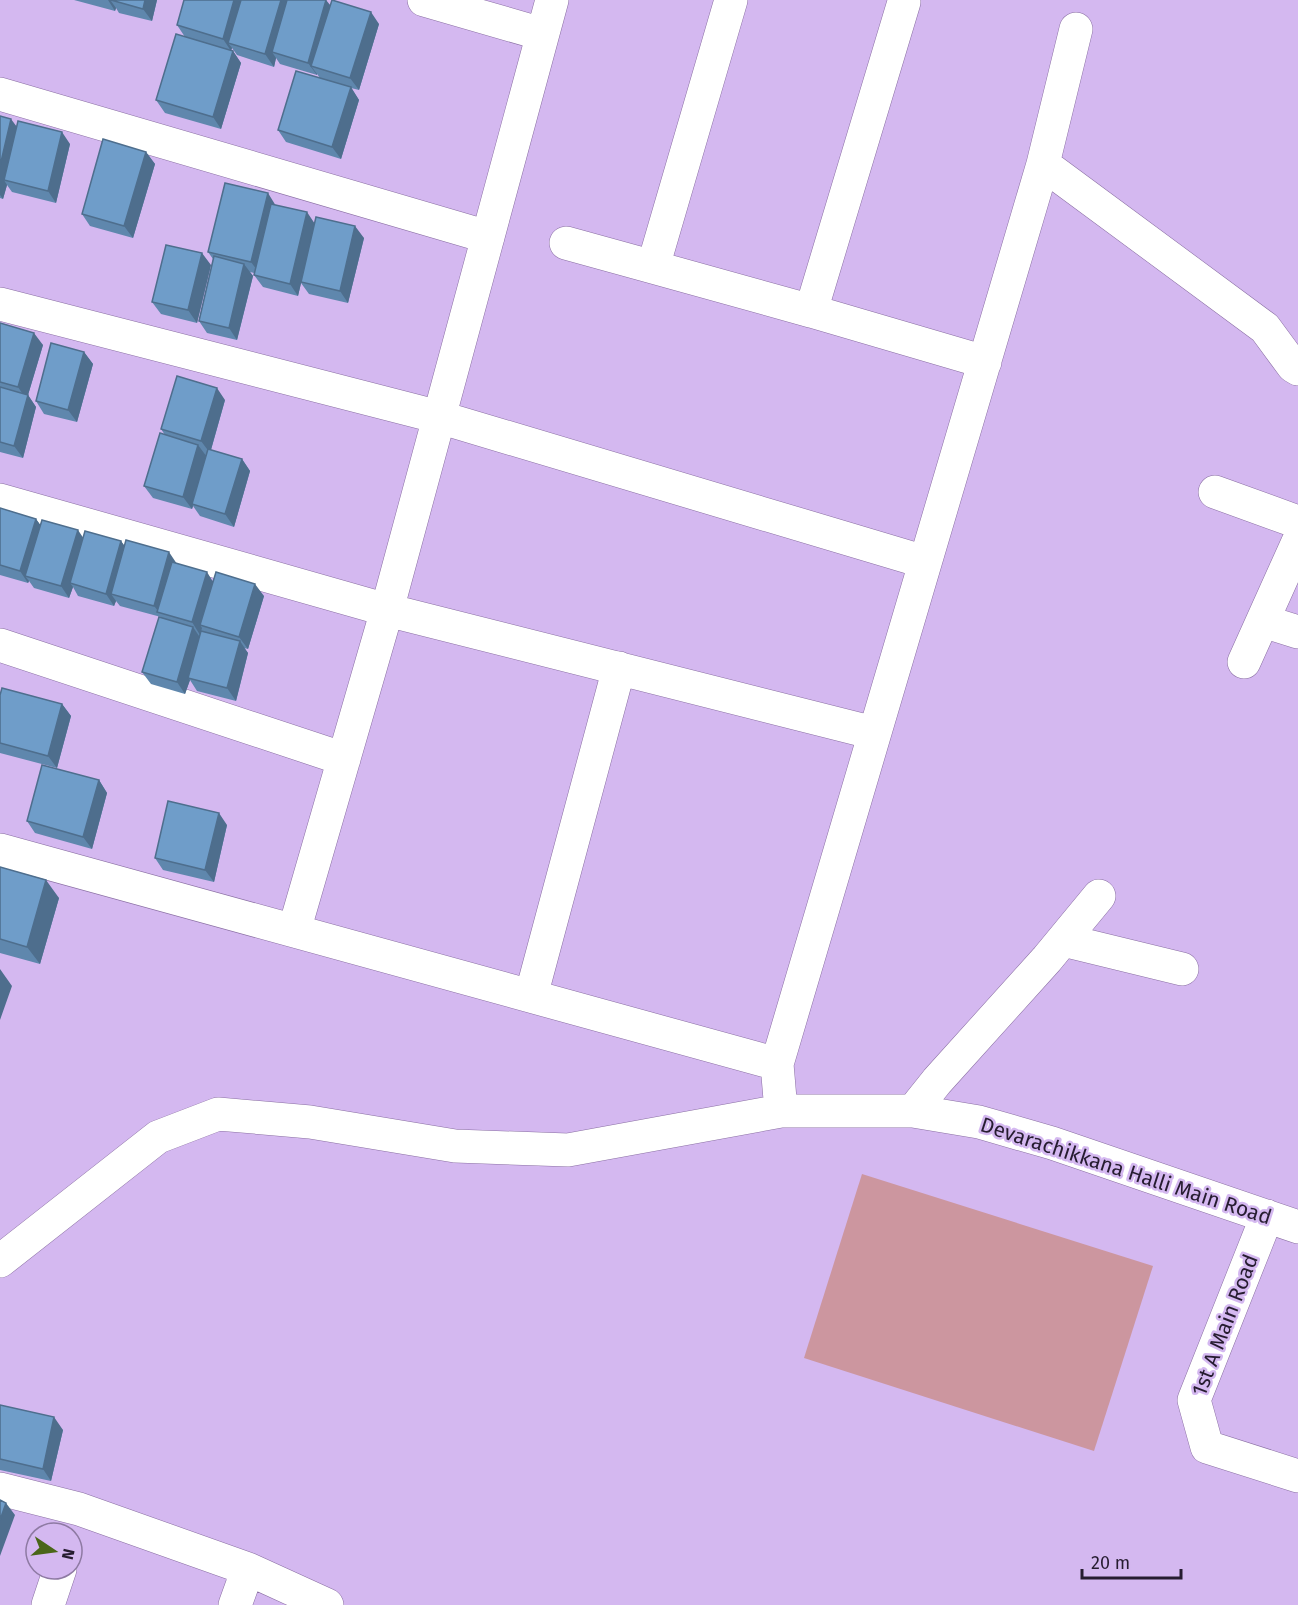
<svg xmlns="http://www.w3.org/2000/svg" width="1298" height="1605" viewBox="0 0 1298 1605" font-family="'Fira Sans',sans-serif">
<rect width="100%" height="100%" fill="#d4b8f0"/>
<path fill="#cc969f" d="M862 1174 1153 1266 1094 1451 804 1358Z"/>
<g fill="none" stroke-linecap="round" stroke-linejoin="round">
<g stroke="#8a6fa3" stroke-width="34">
<path id="minor" d="M424 0 542 34
M731 0 653 267 811 311
M904 2 811 311 985 362
M0 94 488 237
M1043 164 1265 328 1293 366 1298 369
M566 243 653 267
M0 304 439 417 925 562
M1215 492 1298 522
M0 500 387 610 874 733
M1263 621 1298 632
M0 645 344 759
M1244 662 1298 542
M0 850 777 1064
M294 931 387 610 552 0
M1063 940 1182 969
M531 996 619 668
M781 1111 777 1064 1043 164 1076 29
M913 1111 937 1081 1047 959 1099 896
M1267 1216 1194 1400 1207 1447 1298 1476
M0 1261 158 1137 218 1114 310 1122 455 1146 568 1150 781 1111H913L979 1122 1052 1143 1298 1227
M0 1489 79 1509 248 1569 327 1605
M48 1605 60 1569
M235 1605 248 1569"/>
</g>
<use href="#minor" stroke="#fff" stroke-width="33"/>
</g>
<path fill="#5f87ad" d="M74 0H157L152 21 119 13 116 8 115 11Z
M330 5 379 24 359 90 351 88 359 100 341 159 286 142 278 130 320 78 317 74V75L280 64 276 58 274 67 237 55 232 48 231 50 233 51 241 63 221 129 165 113 156 100 185 37 177 25Z
M0 116 17 127 70 144 56 203 12 192 7 185 3 199 0 198Z
M146 152 155 164 133 238 90 226 82 214Z
M276 205 315 224 364 238 348 303 309 294 301 283 298 296 263 287 254 275V273L250 272 253 276 237 340 207 333 199 321 213 259 208 252Z
M211 265 197 323 161 314 152 302Z
M0 323 43 345 28 395 36 407 23 458 0 452Z
M84 352 93 364 77 422 44 414 36 401Z
M225 400 211 450 242 459 250 471 234 527 200 516 193 506 192 509 153 498 144 486 165 435 161 429Z
M0 508 36 519 40 525 83 538 121 541 124 546 177 564 213 581 264 596 248 649 244 648 248 653 236 701 197 691 190 680 185 694 151 684 142 672 161 617 120 606 116 601 114 606 78 596 73 587 69 598 34 588 29 581 28 583 0 575Z
M0 695 62 704 71 716 57 768 0 753Z
M99 780 107 793 92 849 35 833 27 821Z
M227 825 214 882 163 870 155 858Z
M0 867 59 898 40 964 0 953Z
M0 1405 63 1430 51 1481 0 1470Z"/>
<path fill="#4e6e8d" d="M108 0H118L111 1 116 8 115 11Z
M145 0H157L152 21 143 9Z
M234 0H246L228 43 232 48 231 51 223 39Z
M281 0H294L272 52 276 58 274 67 265 54Z
M326 0 335 11 311 66 317 74V75L308 63Z
M371 12 379 24 359 90 350 78Z
M233 51 241 63 221 129 213 117Z
M351 87 359 100 341 159 332 147Z
M11 119 20 131 4 180 7 185 3 199 0 195V166Z
M62 132 70 144 56 203 48 191Z
M146 152 155 164 133 238 124 226Z
M268 193 276 206 260 274 251 262Z
M307 212 315 224 298 296 290 284Z
M355 226 364 238 348 303 340 291Z
M202 253 211 265 197 323 188 310Z
M244 264 253 276 237 340 229 328Z
M34 333 43 345 28 395 36 407 23 458 14 446 26 399 18 387Z
M84 352 93 364 77 422 68 410Z
M217 388 225 400 210 453 201 441Z
M198 445 207 457 192 504 193 506 192 509 183 497Z
M242 459 250 471 234 527 225 514Z
M36 519 45 531 25 576 29 581 28 583 20 571Z
M78 530 86 542 70 583 73 587 69 598 61 586Z
M121 541 130 553 111 594 116 601 114 606 106 594Z
M169 552 177 564 159 612 154 606Z
M207 572 215 585 200 625 202 628 200 635 192 622Z
M255 584 264 596 248 649 239 637Z
M193 627 201 639 188 678 190 680 185 694 177 682Z
M240 641 248 653 236 701 227 688Z
M62 704 71 716 57 768 48 756Z
M99 780 107 793 92 849 83 837Z
M219 813 227 825 214 882 205 870Z
M46 880 59 898 40 964 27 947Z
M0 969 12 986 0 1020Z
M54 1417 63 1430 51 1481 43 1469Z
M6 1503 15 1515 0 1556V1520Z"/>
<path fill="#6f9dc9" stroke="#4e6e8d" stroke-width="1.5" d="M111 0H145L143 9Z
M184 0H234L223 39 177 25Z
M241 0H281L265 54 228 43Z
M287 0H326L308 63 272 52Z
M332 0 371 12 350 78 311 66Z
M176 34 233 51 213 117 156 100Z
M296 71 351 87 332 147 278 130Z
M0 116 11 119 0 166Z
M18 121 62 132 48 191 4 180Z
M103 139 146 152 124 226 82 214Z
M225 183 268 193 251 262 208 252Z
M271 204 307 212 290 284 254 275Z
M316 217 355 226 340 291 301 282Z
M166 245 202 253 188 310 152 302Z
M214 256 244 264 229 328 199 321Z
M0 323 34 333 18 387 0 382Z
M51 343 84 352 68 410 36 401Z
M177 376 217 388 201 441 161 429Z
M0 387 28 395 14 446 0 442Z
M160 433 198 445 183 497 144 486Z
M208 449 242 459 225 514 192 504Z
M0 508 36 519 20 571 0 565Z
M42 520 78 530 61 586 25 576Z
M85 531 121 541 106 594 70 583Z
M126 540 169 552 154 606 111 594Z
M172 562 207 572 192 622 157 612Z
M216 572 255 584 239 637 200 625Z
M159 617 193 627 177 682 142 672Z
M201 631 240 641 227 688 188 678Z
M2 688 62 704 48 756 0 743V695Z
M42 765 99 780 83 837 27 821Z
M168 801 219 813 205 870 155 858Z
M0 867 46 880 27 947 0 939Z
M0 1405 54 1417 43 1469 0 1459Z
M0 1500 6 1503 0 1520Z"/>
<g text-anchor="middle" dominant-baseline="central" stroke-width="5" stroke-linejoin="round" paint-order="stroke">
<g font-size="21" fill="#261c30" stroke="#d4b8f0">
<text transform="translate(1126 1171) rotate(18)">Devarachikkana Halli Main Road</text>
<text transform="translate(1225 1325) rotate(-69)">1st A Main Road</text>
</g>
</g>
<g transform="translate(54 1551) rotate(103)"><circle r="28" fill="#d4b8f0" stroke="#8e7aa3" stroke-width="1.5"/>
<path d="M0-4.5L10 22L0 15L-10 22Z" fill="#4a6618"/>
<text y="-9" font-size="16" font-weight="bold" text-anchor="middle" fill="#261c30">N</text>
</g>
<path d="M1082 1569v9h99v-9" fill="none" stroke="#261c30" stroke-width="3"/>
<text x="1091" y="1569" font-size="18" fill="#261c30" stroke="#d4b8f0" stroke-width="4.5" paint-order="stroke">20 m</text>
</svg>
